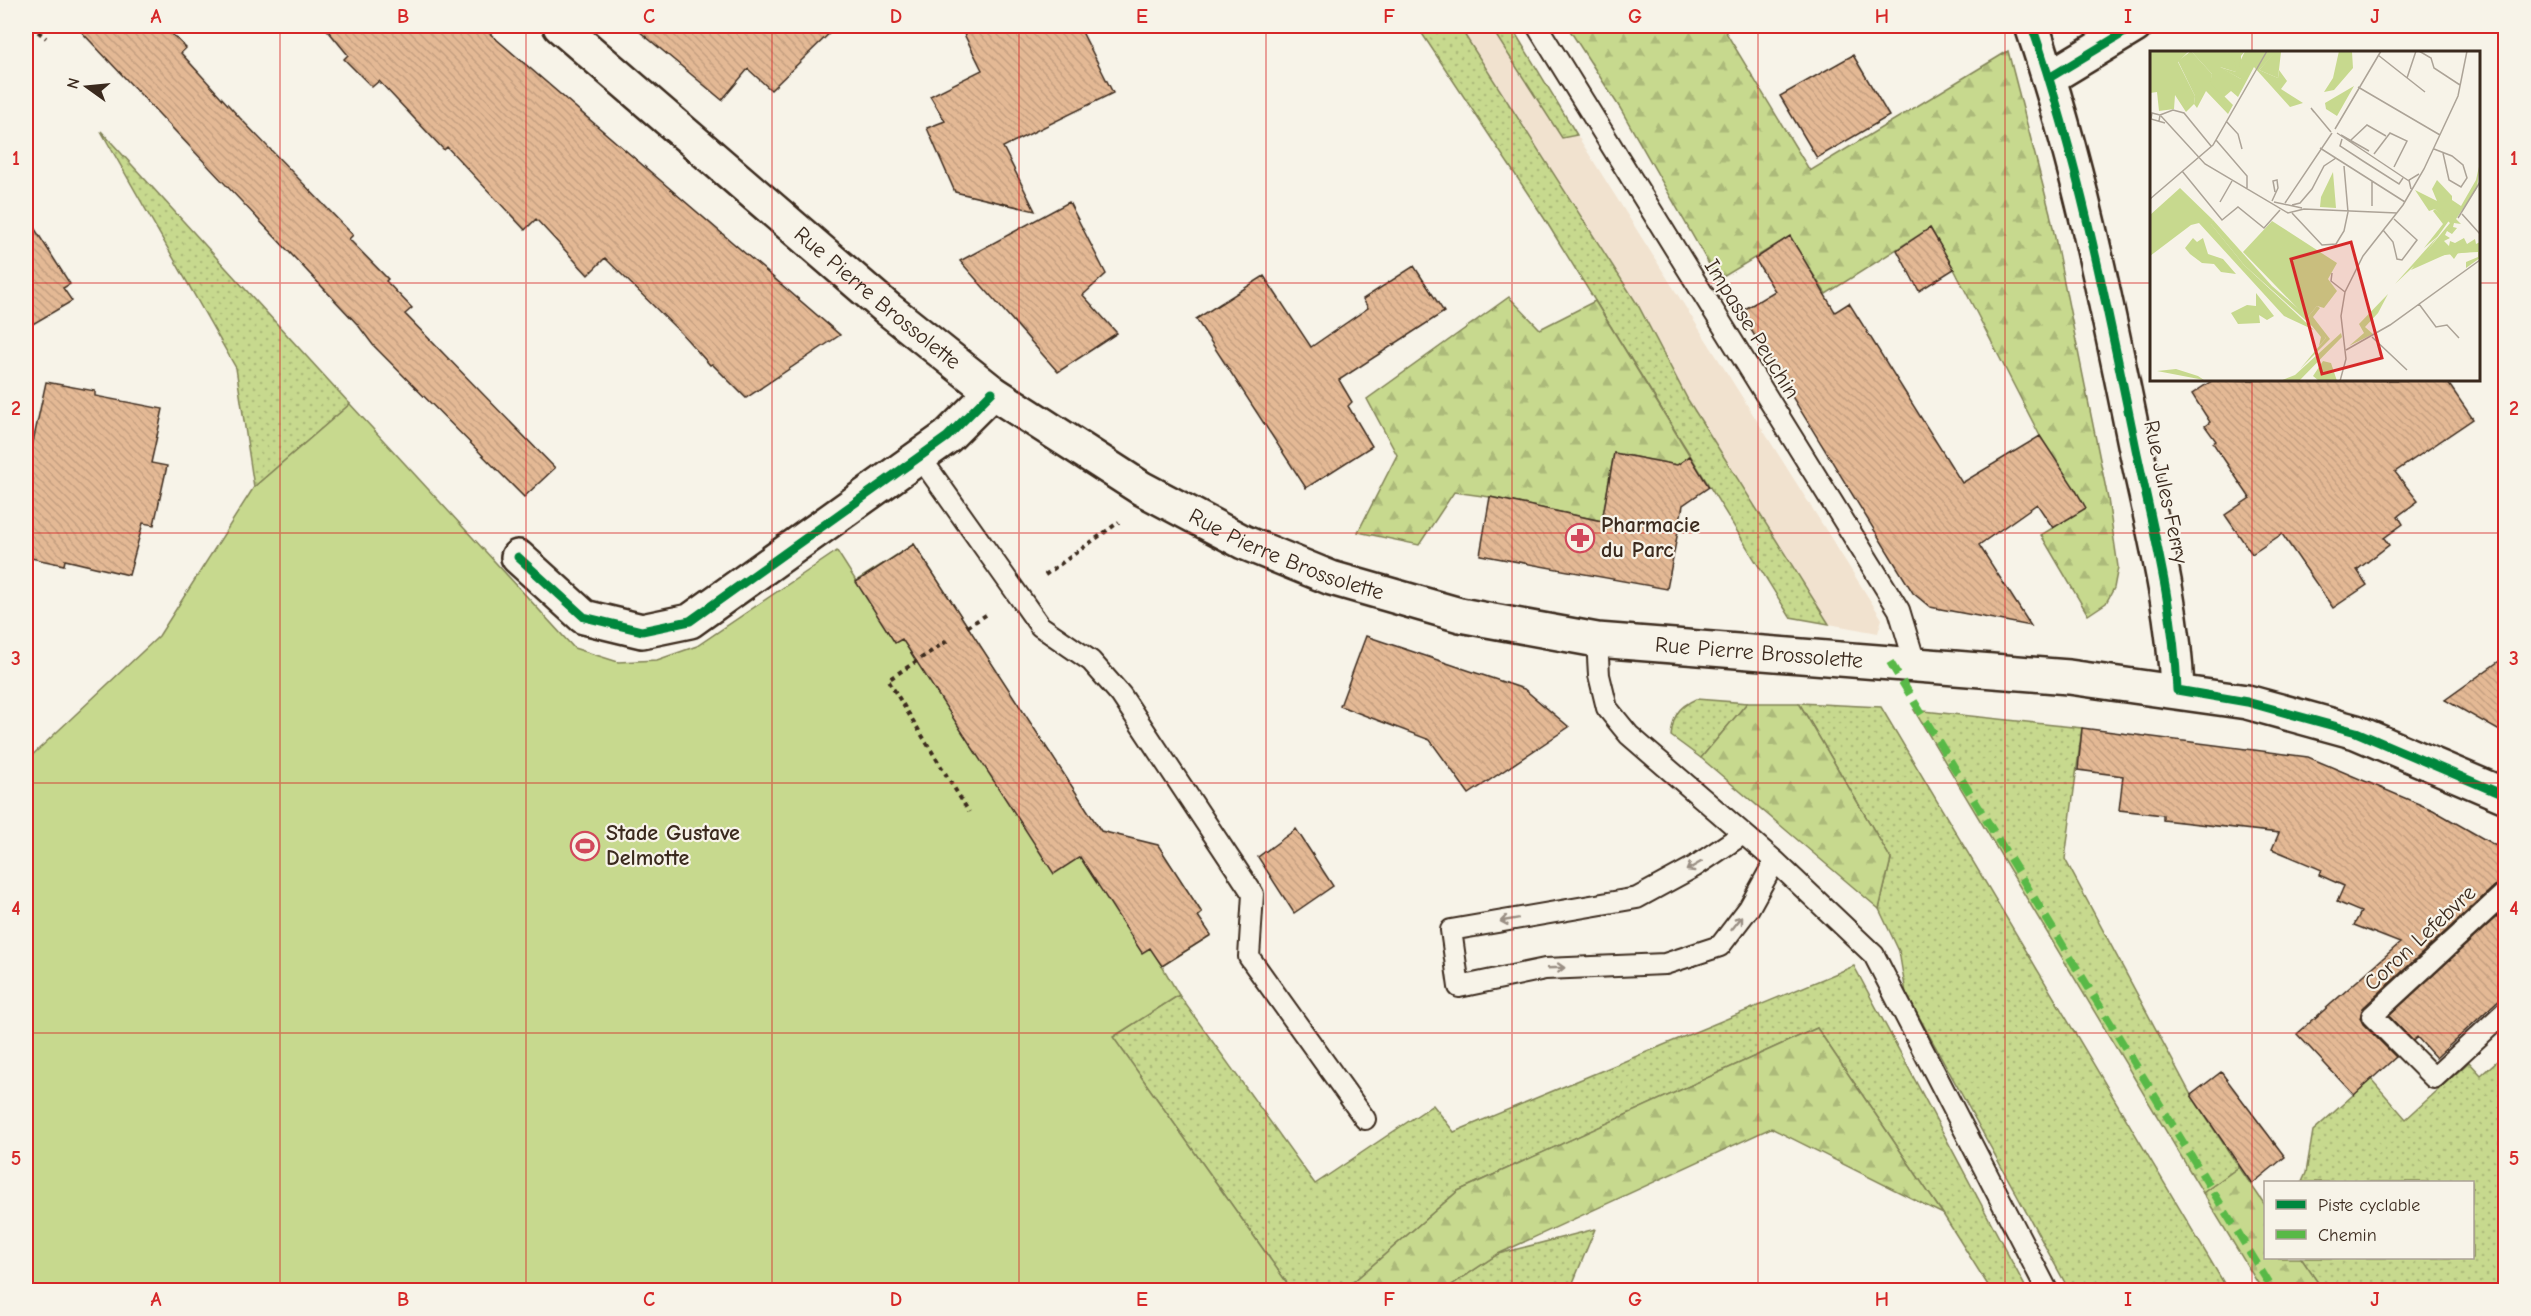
<svg xmlns="http://www.w3.org/2000/svg" width="2531" height="1316" viewBox="0 0 2531 1316" font-family="'Comic Neue',sans-serif">
<defs>
<pattern id="grass-dots" width="8" height="8" patternUnits="userSpaceOnUse" patternTransform="scale(1.5)"><rect width="8" height="8" fill="#c7d98e"/><path d="M2 2h.1M6 6h.1" fill="none" stroke="#acba7a" stroke-width="1.8" stroke-linecap="round"/></pattern>
<pattern id="forest-firs" width="22" height="20" patternUnits="userSpaceOnUse" patternTransform="scale(1.5)"><rect width="22" height="20" fill="#c7d98e"/><path d="M5 1l3.5 6h-7zM16 11l3.5 6h-7z" fill="#acba7a"/></pattern>
<pattern id="building-back-hatch" width="6" height="6" patternUnits="userSpaceOnUse" patternTransform="scale(1.5)"><rect width="6" height="6" fill="#e4b995"/><path d="M-1 5l2 2M0 0l6 6M5-1l2 2" fill="none" stroke="#c49f80"/></pattern>
</defs>
<rect width="100%" height="100%" fill="#f7f3e8"/>
<filter id="ink" filterUnits="userSpaceOnUse"><feTurbulence type="fractalNoise" baseFrequency=".0167" numOctaves="2"/><feDisplacementMap in="SourceGraphic" scale="12" xChannelSelector="R" yChannelSelector="G"/><feConvolveMatrix kernelMatrix="1 2 1 2 8 2 1 2 1" color-interpolation-filters="sRGB"/></filter>
<g filter="url(#ink)">
<path fill="#f1e2cf" d="M1459 26H1490L1562 138 1577 135 1882 619 1878 633 1829 624 1688 400 1639 307Z"/>
<path fill="url(#grass-dots)" stroke="#818256" stroke-width="1.5" d="M1417 26H1459L1639 307 1688 400 1829 624 1790 617 1544 218Z
M1490 26H1511L1577 135 1562 138Z
M101 131 350 404 254 487 236 368Z
M1696 699 1747 703 1701 758 1671 736C1673 716 1678 707 1696 699Z
M1799 703 1881 707 2228 1290H2069L1906 993 1899 951 1879 909 1891 859Z
M1914 710 2082 728 2065 859 2191 1095 2239 1167 2203 1193Z
M1854 966 2027 1290H1991L1943 1214 1817 1028 1458 1191 1344 1290H1292L1113 1037 1179 995 1315 1184 1433 1105 1454 1132Z
M2505 1054V1290H2323L2301 1258H2472V1182H2302L2306 1173 2313 1131 2371 1079 2406 1119 2469 1062 2481 1075Z
M1595 1229 1570 1290H1444L1498 1254Z"/>
<path fill="url(#forest-firs)" stroke="#818256" stroke-width="1.5" d="M1567 26H1722L1810 171 2008 51 2050 213 2108 499 2118 567 2114 588 2106 603 2088 615 2041 535 2085 508 2040 436 1954 269 1930 228 1826 294 1789 237 1718 280 1620 108Z
M1509 297 1540 329 1595 301 1690 456 1677 465 1614 453 1602 521 1490 497 1454 492 1419 545 1358 532 1397 455 1367 399Z
M1747 703H1799L1891 859 1879 909 1701 758Z
M1817 1028 1943 1214 1771 1128 1498 1254 1444 1290H1344L1458 1191Z
M2239 1167 2265 1205 2266 1258H2301L2323 1290H2262L2203 1193Z"/>
<path fill="#c7d98e" stroke="#818256" stroke-width="1.5" d="M350 404 574 648 618 662 657 660 697 646 837 551 856 581 914 544 1107 841 1161 850 1202 913 1198 917 1211 935 1162 966 1179 995 1113 1037 1292 1290H26V761L159 636 254 487Z"/>
<path fill="url(#building-back-hatch)" stroke="#3b2a1e" stroke-width="1.5" d="M76 26H164L186 48 181 53 240 118 353 235 349 239 388 279 386 281 412 308 405 314 555 468 524 497 373 345 358 325Z
M324 26H481L840 335 746 398 712 364 710 365 681 333 605 258 588 275 536 219 525 230 447 147 444 150 379 81 372 87 344 59 348 55Z
M633 26H837L771 90 748 69 722 100Z
M960 26H1079L1113 93 1003 147 1035 211 955 192 927 128 945 121 930 96 982 70Z
M1853 55 1889 116 1817 158 1780 96Z
M1069 202 1106 274 1083 295 1117 333 1058 372 960 261Z
M26 215 70 284 63 288 72 301 26 328Z
M1930 228 1954 269 1919 291 1897 250Z
M1790 236 1835 312 1849 303 1962 483 2040 436 2075 489 2086 508 2053 528 2037 504 1979 545 2031 626 1930 607 1913 593 1740 312 1775 291 1755 259Z
M1414 266 1444 312 1339 380 1352 402 1348 406 1372 446 1306 488 1196 319 1264 276 1311 347 1368 308 1363 299Z
M2213 380H2446L2473 419 2395 472 2418 501 2398 516 2403 524 2384 538 2389 545 2357 570 2367 585 2333 608 2282 534 2252 554 2225 515 2250 498 2213 443 2216 441 2205 426 2210 422 2192 394Z
M46 382 95 391V396L163 409 151 463 167 466 154 525 143 523 129 575 65 560 64 565 26 557V508L33 479 26 474Z
M1614 453 1677 465 1690 456 1709 487 1683 505 1667 589 1480 555 1490 497 1602 521Z
M914 544 1101 831 1158 845 1202 913 1198 916 1211 935 1162 966 1150 948 1142 953 1080 857 1054 874 902 639 895 643 856 582Z
M1366 636 1524 689 1569 727 1469 794 1430 740 1340 706Z
M2505 657V734L2445 700Z
M2082 728 2308 757 2433 810 2505 851V880L2498 883 2363 1008 2360 1018 2363 1024 2396 1057 2354 1095 2297 1034 2400 943 2354 925 2361 912 2337 902 2344 886 2319 875 2322 870 2272 849 2279 833 2163 820V815L2119 810 2123 776 2078 770Z
M1296 829 1333 886 1294 913 1258 857Z
M2505 909V994L2436 1058 2417 1037 2413 1041 2389 1016Z
M2221 1072 2285 1157 2252 1184 2191 1095Z"/>
<g fill="none" stroke-linecap="round" stroke-linejoin="round">
<g stroke="#3b2a1e" stroke-width="24">
<path id="service" d="M1537 26 1899 610 1915 663
M920 457 1040 626 1091 661 1121 695 1253 894 1249 957 1365 1119
M1597 640 1599 675 1607 708 1629 735 1775 861 1874 955 2047 1290
M1743 834 1694 867 1637 898 1451 930 1459 987 1545 969 1665 964 1720 946 1749 908 1775 861
M2506 892 2372 1016 2434 1078 2506 1011"/>
</g>
<g stroke="#3b2a1e" stroke-width="38">
<path id="minor" d="M2049 78 2135 26
M518 557 584 617 642 631 690 621 947 437 992 392"/>
</g>
<g stroke="#3b2a1e" stroke-width="38">
<path id="tertiary" d="M2032 26C2079 164 2107 306 2136 449 2153 529 2174 608 2177 690"/>
</g>
<g stroke="#3b2a1e" stroke-width="38">
<g id="secondary">
<path id="s1" d="M560 26 888 309 992 392 1141 488 1243 542 1331 578 1460 615 1597 640 2069 677 2247 702 2356 732 2506 796"/>
</g>
</g>
<path stroke="#3b2a1e" stroke-width="4" stroke-dasharray="4.5 4.5" stroke-linecap="butt" d="M31 26 46 38
M1045 575 1119 522
M967 627 989 613
M947 641 888 680 969 812"/>
<use href="#service" stroke="#f7f3e8" stroke-width="20"/>
<use href="#minor" stroke="#f7f3e8" stroke-width="33"/>
<use href="#tertiary" stroke="#f7f3e8" stroke-width="33"/>
<use href="#secondary" stroke="#f7f3e8" stroke-width="33"/>
<path stroke="#58b947" stroke-width="8" stroke-dasharray="15 8" stroke-linecap="butt" d="M1890 662 2273 1290"/>
<g stroke="#f7f3e8" stroke-width="13">
<path id="cycleway" d="M2032 26C2079 164 2107 306 2136 449 2153 529 2174 608 2177 690L2247 702 2356 732 2506 796
M2049 78 2135 26
M518 557 584 617 642 631 690 621 947 437 992 392"/>
</g>
<use href="#cycleway" stroke="#00873e" stroke-width="9"/>
</g>
<defs><path id="oneway-shaft" d="M-6 0H5M1.5-3L5.5 0L1.5 3" fill="none" stroke-width="1.6" stroke-linecap="round" stroke-linejoin="round" transform="scale(1.5)"/></defs>
<g stroke="#998e83">
<use href="#oneway-shaft" transform="translate(1694 866) rotate(150)"/>
<use href="#oneway-shaft" transform="translate(1509 920) rotate(170)"/>
<use href="#oneway-shaft" transform="translate(1737 923) rotate(-52)"/>
<use href="#oneway-shaft" transform="translate(1556 968) rotate(-2)"/>
</g>
</g>
<path fill="none" stroke="#d62828" stroke-width="1.5" stroke-opacity="0.55" d="M280 26V1290M526 26V1290M772 26V1290M1019 26V1290M1266 26V1290M1512 26V1290M1758 26V1290M2005 26V1290M2252 26V52M26 283H2152M2478 283H2506M2252 380V1290M26 533H2506M26 783H2506M26 1033H2506"/>
<defs>
<g id="pharmacy-ring" transform="scale(1.5)"><circle r="9.5" fill="#f7f3e8" stroke="#d1495b" stroke-width="1.5"/><path d="M-2-6h4v4h4v4h-4v4h-4v-4h-4v-4h4Z" fill="#d1495b"/></g>
<g id="stadium-ring" transform="scale(1.5)"><circle r="9.5" fill="#f7f3e8" stroke="#d1495b" stroke-width="1.5"/><path d="M0-5a6.5 5 0 1 0 0 10a6.5 5 0 1 0 0-10ZM-3.5-1.8h7v3.6h-7Z" fill="#d1495b"/></g>
</defs>
<g fill-rule="evenodd">
<use href="#pharmacy-ring" x="1580" y="538"/>
<use href="#stadium-ring" x="585" y="846"/>
</g>
<g text-anchor="middle" dominant-baseline="central" stroke-width="4.5" stroke-linejoin="round" paint-order="stroke">
<g font-size="22" fill="#3b2a1e" stroke="#f7f3e8">
<text stroke="none"><textPath href="#s1" startOffset="418">Rue Pierre Brossolette</textPath></text>
<text transform="translate(1752 329) rotate(58)">Impasse Peuchin</text>
<text transform="translate(2166 492) rotate(78)">Rue Jules Ferry</text>
<text stroke="none"><textPath href="#s1" startOffset="904">Rue Pierre Brossolette</textPath></text>
<text stroke="none"><textPath href="#s1" startOffset="1390">Rue Pierre Brossolette</textPath></text>
<text transform="translate(2420 938) rotate(-43)">Coron Lefebvre</text>
</g>
<g font-size="22" font-weight="bold" fill="#3b2a1e" stroke="#f7f3e8" text-anchor="start">
<text x="1601" y="525">Pharmacie<tspan x="1601" dy="25">du Parc</tspan></text>
<text x="606" y="833">Stade Gustave<tspan x="606" dy="25">Delmotte</tspan></text>
</g>
</g>
<g transform="translate(2150 51)">
<rect width="330" height="330" fill="#f7f3e8"/>
<path d="M41 0 62 23 61 32 83 54 78 63 56 40 47 57 44 53 45 45 28 10ZM76 0H95L91 5V28L69 16 86 21ZM126 0 131 1 128 27 109 19ZM189 0 202 1 203 17 184 39 174 41 183 27ZM330 111 327 137 306 168 311 173 304 172 303 176 307 177 302 183 297 180 295 184 300 187 294 190 299 195 300 190 305 192 314 187 317 193 325 188 326 193 330 191V207L316 217V211L328 206V201L308 202 304 208 299 202 261 219 300 172 285 158 279 160 265 139 287 150 282 138 287 129 302 145V149L311 155 326 129ZM183 121 186 157 170 156 171 146ZM30 137 63 169 61 173 94 214 164 279 134 265 49 172 41 174 0 205V164ZM43 187 47 191 53 187 58 203 73 208 86 223 71 221 64 213 52 212 40 203 35 197ZM106 242 124 265 117 269 109 264 110 272 88 273 81 262 97 254 106 255ZM167 255 170 257 163 266 180 288 150 318 176 287 157 267ZM191 282 192 286 149 330H130L145 324ZM173 310 181 312 187 330H169L163 325ZM26 318 48 325 54 329 7 320Z" fill="#c7d98e"/>
<path d="M0 0H39L28 11 45 45 44 53 36 61 25 44 24 58 9 60 7 41 0 42ZM41 0H76L85 11 86 21 70 16 91 28 89 13 95 0H132L126 1 109 19 128 27 129 19 137 30 131 38 153 52 140 56 104 16 88 46 81 40 74 46 60 32 62 23ZM204 35 187 65 176 58 175 52ZM285 158 291 163 298 160 303 164 273 206 304 195 329 194 330 205 328 200 287 205 263 216 245 233 288 185 274 197 293 173 283 160ZM8 167 20 182 0 197V173ZM63 169 122 235 165 272 176 287 169 295 171 286 162 275 94 214 60 172ZM238 243 228 262 215 276 223 283 199 295 214 282 209 273Z" fill="#c7d98e"/>
<path d="M122 170 187 212 178 228 187 240 174 257 167 255 157 267 93 201Z" fill="#c7d98e"/>
<path fill="none" stroke="#aca397" stroke-width="1.5" d="M269 0 281 7 284 17 310 34M228 4 275 41M257 27 266 0M208 36 290 84M164 61 161 57 181 81M10 64 23 59 34 62 61 95M11 65 55 113 138 162 154 158 247 162M9 70 10 64 2 62 1 68 15 72M76 70 88 83 92 98M185 78 231 0M187 82 259 130M191 84 219 100M192 88 190 95 213 110 249 133 253 127M66 89 97 125V137M201 89 217 74 236 85M170 97 255 151M284 98 302 105 313 114 317 127 311 136 299 129 293 102M224 103 240 82 257 90 244 116M32 120 72 169 88 156 114 177 130 159M261 138 259 129 269 123M0 148 63 94 117 0M122 150 128 137 127 129 123 130 125 141M70 151 82 130M124 151 152 157M135 152 182 82M142 154 150 152 162 138 174 115 186 107M222 155V130M142 162 172 194 186 193 194 180 198 161 194 115M312 163 330 183M308 167 330 131M233 179 243 191 247 208 252 209 267 189 244 168M182 222 181 230 195 241M269 253 286 276 297 274 309 287M222 286 257 319M196 299 240 274 330 209M190 330 196 308 191 265 195 241 213 205 253 154 274 118 308 45 317 0"/>
<path fill="#d62828" fill-opacity="0.15" stroke="#d62828" stroke-width="3" d="M201 191 232 307 172 323 141 208Z"/>
<rect width="330" height="330" fill="none" stroke="#3b2a1e" stroke-width="3"/>
</g>
<rect width="2531" height="1316" fill="none" stroke="#f7f3e8" stroke-width="66"/>
<rect x="2264" y="1181" width="210" height="78" fill="#f7f3e8" stroke="#aca397" stroke-width="1.5"/>
<rect x="2276" y="1200" width="30" height="9" fill="#00873e" stroke="#aca397" stroke-width="1.5"/>
<text x="2318" y="1211" font-size="18" fill="#3b2a1e">Piste cyclable</text>
<rect x="2276" y="1230" width="30" height="9" fill="#58b947" stroke="#aca397" stroke-width="1.5"/>
<text x="2318" y="1241" font-size="18" fill="#3b2a1e">Chemin</text>
<g transform="translate(87 87) rotate(285)" stroke="#f7f3e8" stroke-width="4.5" paint-order="stroke">
<path d="M0-4.5L10 22L0 15L-10 22Z" fill="#3b2a1e"/>
<text y="-9" font-size="16" font-weight="bold" text-anchor="middle" fill="#3b2a1e">N</text>
</g>
<rect x="33" y="33" width="2465" height="1250" fill="none" stroke="#d62828" stroke-width="2"/>
<g font-size="20" text-anchor="middle" font-weight="bold" fill="#d62828">
<text x="156" y="23">A</text>
<text x="403" y="23">B</text>
<text x="649" y="23">C</text>
<text x="896" y="23">D</text>
<text x="1142" y="23">E</text>
<text x="1389" y="23">F</text>
<text x="1635" y="23">G</text>
<text x="1882" y="23">H</text>
<text x="2128" y="23">I</text>
<text x="2375" y="23">J</text>
<text x="16" y="165">1</text>
<text x="2514" y="165">1</text>
<text x="16" y="415">2</text>
<text x="2514" y="415">2</text>
<text x="16" y="665">3</text>
<text x="2514" y="665">3</text>
<text x="16" y="915">4</text>
<text x="2514" y="915">4</text>
<text x="16" y="1165">5</text>
<text x="2514" y="1165">5</text>
<text x="156" y="1306">A</text>
<text x="403" y="1306">B</text>
<text x="649" y="1306">C</text>
<text x="896" y="1306">D</text>
<text x="1142" y="1306">E</text>
<text x="1389" y="1306">F</text>
<text x="1635" y="1306">G</text>
<text x="1882" y="1306">H</text>
<text x="2128" y="1306">I</text>
<text x="2375" y="1306">J</text>
</g>
</svg>
